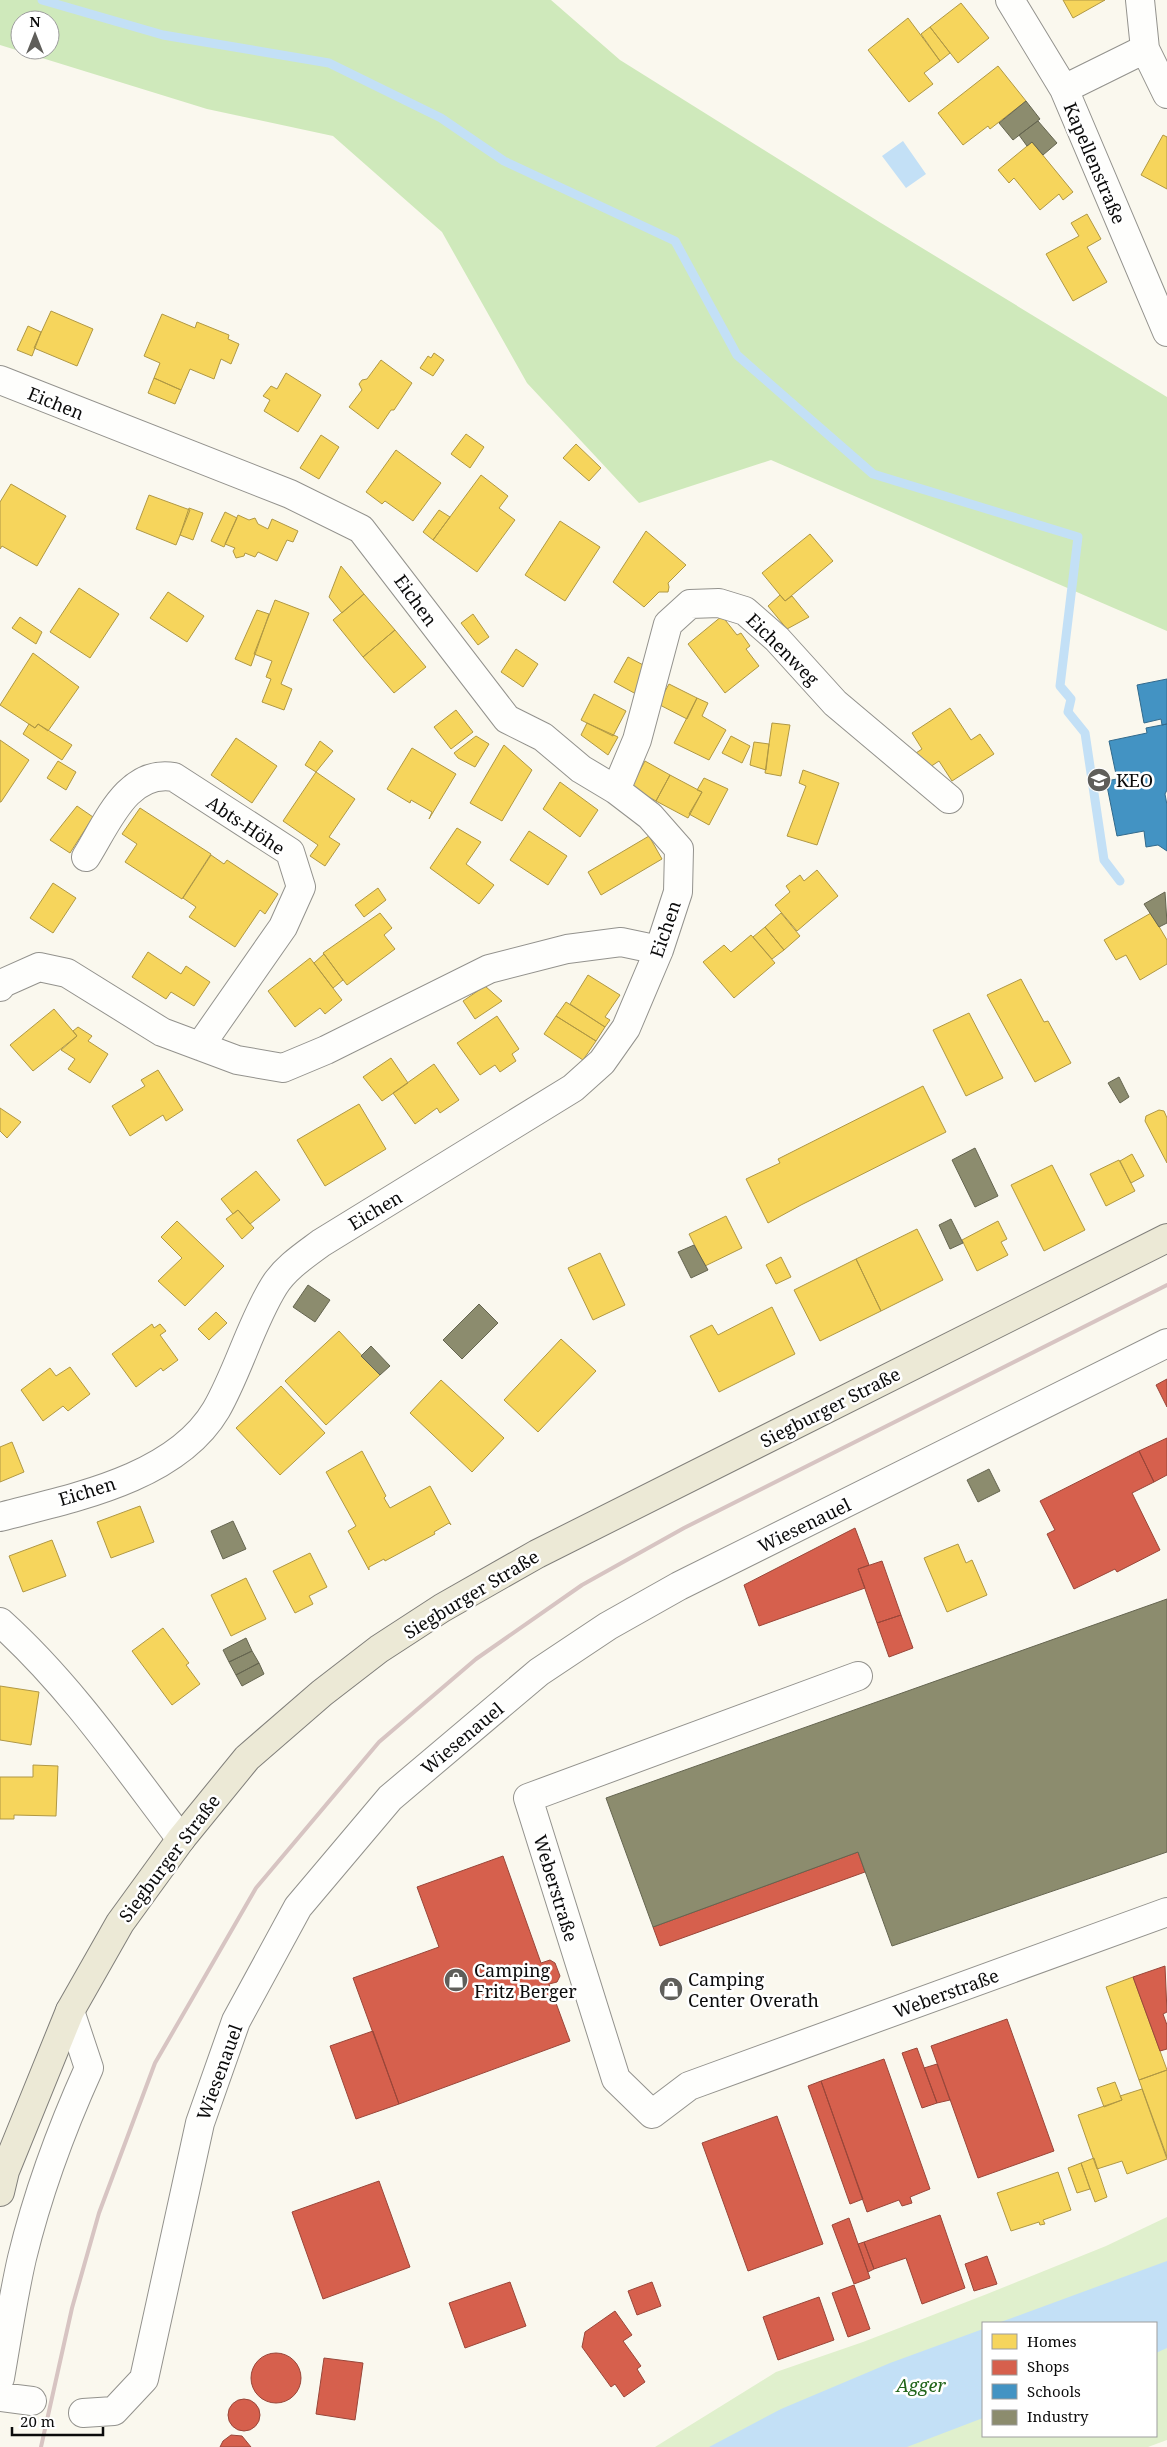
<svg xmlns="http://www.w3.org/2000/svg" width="1167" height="2447" viewBox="0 0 1167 2447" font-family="'Noto Serif',serif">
<rect width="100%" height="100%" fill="#faf8ee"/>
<path fill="#e0f0cd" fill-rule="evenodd" d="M1167 2217V2440L1148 2447H655L776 2372 863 2342 987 2294 1106 2246ZM983 2323H1156V2436H983Z"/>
<path fill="#cfe9bb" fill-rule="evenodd" d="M0 0H551L620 60 881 223 1167 397V631L771 460 639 503 527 383 442 232 333 136 207 109 0 45ZM20 20H50V50H20Z"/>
<path fill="#c3e0f6" d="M903 141 926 174 906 188 882 156Z
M1167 2261V2348L1156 2353V2323H998Z
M983 2329V2418L907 2447H709L781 2409 890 2363Z"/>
<path fill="#f6d55c" stroke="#b09844" d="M1063 0H1105L1073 18Z
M961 3 989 38 958 63 930 27Z
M908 18 940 61 924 73 933 84 909 102 868 50Z
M930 27 950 53 940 61 921 34Z
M998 66 1026 101 990 129 988 126 963 145 938 113Z
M1163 135 1167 137V189L1141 175Z
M1032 142 1073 192 1063 200 1059 194 1040 210 1014 178 1009 183 998 170Z
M1087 214 1101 239 1087 247 1107 282 1073 301 1046 254 1079 236 1071 223Z
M51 311 93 329 77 366 34 348Z
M162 314 195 328 197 322 229 335 228 339 239 344 231 364 221 359 214 379 190 369 181 390 154 378 160 363 144 356Z
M28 326 41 332 32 356 17 350Z
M434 353 444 360 433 376 420 368 428 356 431 358Z
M381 360 412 383 394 410H391L378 429 349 407 362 390 359 384 362 380 367 379Z
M286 373 321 395 298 432 264 411 270 400 263 396 271 386 277 389Z
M154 378 181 390 175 404 148 393Z
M466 434 484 447 470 468 451 454Z
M321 435 339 447 319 479 300 468Z
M576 444 601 468 589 481 563 458Z
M396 450 441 483 413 521 385 501 382 504 366 492Z
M481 475 508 496 499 508 515 520 477 572 433 540Z
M11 484 66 516 37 566 2 546 0 549V502Z
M149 495 190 510 176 545 136 529Z
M189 508 203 513 193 540 180 535Z
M439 510 450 517 433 540 423 532Z
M225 512 237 518 224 547 211 541Z
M238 515 249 520 255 518 258 524 268 529 272 519 298 531 293 542 287 540 277 561 258 552 255 557 245 553 244 556 236 558 233 551 235 548 225 544Z
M560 521 600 547 565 601 525 575Z
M646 531 686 565 668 583 669 587 668 592H659L644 607 613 582Z
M810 534 833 561 785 601 762 573Z
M341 566 364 594 342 613 329 597Z
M79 588 119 614 90 658 50 632Z
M168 592 204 616 187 642 150 618Z
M364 594 395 630 363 657 333 620Z
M780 595 785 601 792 596 809 617 787 629 768 606Z
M275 600 309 613 281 684 292 689 284 710 262 702 271 679 266 677 272 661 254 654Z
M257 610 269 614 251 666 235 659Z
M473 614 489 637 478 645 461 623Z
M722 616 737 635 741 633 750 646 746 649 759 666 725 693 688 644Z
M20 617 42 632 36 644 12 628Z
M395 630 426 667 394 693 363 657Z
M516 649 538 664 523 687 501 672Z
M33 653 79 687 48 731 38 724 35 728 0 705Z
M628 657 649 668 636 694 614 682Z
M669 684 697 698 687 719 658 704Z
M594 694 626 711 613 736 581 720Z
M697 698 708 703 702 716 726 730 709 760 674 743Z
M950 708 971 740 980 734 994 754 952 781 939 761 927 769 916 753 922 749 912 733Z
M456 710 473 732 451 749 434 727Z
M587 723 618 737 608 755 581 735Z
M772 723 790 725 781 776 765 773Z
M29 724 35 728 38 724 72 745 62 760 23 734Z
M476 736 489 744 475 767 458 758 454 753Z
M731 736 750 746 742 763 722 753Z
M236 738 277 766 252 803 211 775Z
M0 740 29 760 1 802H0Z
M320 741 333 751 316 772 305 765Z
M754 742 769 744 766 770 750 765Z
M504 745 532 770 502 821 470 803Z
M412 748 456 774 429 819 432 812 411 800 410 803 387 789Z
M58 761 76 772 66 790 47 778Z
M645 761 670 775 656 801 631 787Z
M803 770 839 783 817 845 787 836 806 786 799 783Z
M316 772 355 799 329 837 340 844 325 866 310 856 318 845 283 821Z
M670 775 702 792 688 818 656 801Z
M704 778 728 789 709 825 689 814 702 792 697 790Z
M560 782 598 810 580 837 543 809Z
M77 806 93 817 70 853 50 840Z
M140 808 211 854 182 899 125 862 137 844 122 834Z
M457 828 481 842 466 864 494 885 479 904 430 868Z
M529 831 567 856 548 885 510 860Z
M649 836 662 859 601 895 588 872Z
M211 855 224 864 227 860 278 894 265 914 260 910 235 947 189 917 196 907 183 898Z
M817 870 838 896 797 931 775 905 790 892 786 886 800 875 804 881Z
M53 883 76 898 53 933 30 918Z
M378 888 386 900 364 917 355 905Z
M380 913 392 928 384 935 395 949 347 985 323 953Z
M781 913 800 936 784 950 765 927Z
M1151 913 1167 940V964L1140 980 1126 955 1116 960 1104 940Z
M765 927 784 950 772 959 753 937Z
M751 935 775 963 734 998 703 962 724 945 731 952Z
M148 952 181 974 186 966 210 982 194 1006 171 992 166 999 132 977Z
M324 954 343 980 333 988 314 963Z
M310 958 342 1000 325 1014 320 1008 295 1027 268 991Z
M588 975 620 995 605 1017 610 1020 605 1027 570 1004Z
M1021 979 1044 1022 1048 1021 1071 1063 1035 1082 987 995Z
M485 986 502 1001 475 1019 463 1001Z
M566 1002 605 1027 596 1041 556 1016Z
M54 1009 77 1036 33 1071 10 1045Z
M969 1013 1003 1078 966 1096 933 1030Z
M497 1016 519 1049 512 1054 516 1061 500 1072 495 1065 480 1075 457 1043Z
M556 1016 596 1041 583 1060 544 1034Z
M78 1027 92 1036 88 1041 108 1054 90 1083 68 1069 75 1059 61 1050 77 1036 73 1031Z
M391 1058 408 1083 382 1101 363 1077Z
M434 1064 459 1100 440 1113 437 1108 415 1124 393 1093Z
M158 1070 183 1110 166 1121 163 1115 130 1136 112 1106 145 1086 141 1080Z
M923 1086 946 1132 801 1205 768 1223 746 1179 780 1163 778 1159Z
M359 1104 386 1149 325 1186 297 1140Z
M0 1108 21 1122 7 1138 0 1131Z
M1159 1110 1164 1111 1167 1118V1163L1145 1121 1146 1116Z
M1132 1154 1144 1176 1131 1183 1120 1161Z
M1119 1160 1135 1191 1106 1206 1090 1174Z
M1052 1165 1085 1230 1044 1251 1011 1185Z
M256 1171 280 1200 250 1224 238 1210 233 1214 221 1199Z
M238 1210 254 1228 242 1239 226 1219Z
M726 1216 742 1248 705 1266 689 1234Z
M177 1221 224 1266 185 1306 158 1281 182 1258 161 1237Z
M998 1221 1007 1239 1001 1242 1008 1255 977 1271 962 1240Z
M917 1229 943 1280 881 1311 856 1259Z
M600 1253 625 1305 593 1320 568 1268Z
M781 1257 791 1277 776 1284 766 1265Z
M856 1259 881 1311 820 1341 794 1290Z
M772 1307 795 1354 719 1392 690 1336 712 1325 718 1335Z
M216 1312 227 1323 209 1340 198 1329Z
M152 1324 154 1328 160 1324 166 1331 160 1335 178 1360 163 1371 161 1368 136 1387 112 1354Z
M339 1331 380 1375 326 1425 285 1381Z
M561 1339 596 1371 538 1432 504 1400Z
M70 1367 90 1394 68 1411 63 1406 43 1421 21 1390 50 1368 56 1376Z
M441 1380 504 1438 472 1472 410 1413Z
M281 1386 325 1433 280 1475 236 1428Z
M12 1442 24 1472 0 1482V1447Z
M362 1451 386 1496 384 1498 390 1508 430 1486 451 1525 449 1523 434 1532 435 1534 385 1561 384 1559 369 1567V1570L348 1531 356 1526 326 1472Z
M140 1506 154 1542 111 1558 97 1522Z
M52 1540 66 1576 23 1592 9 1556Z
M958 1544 966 1563 972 1560 987 1595 947 1612 924 1558Z
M310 1553 327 1587 309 1596 313 1604 295 1613 273 1571Z
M246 1578 266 1619 231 1636 211 1595Z
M163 1628 189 1663 186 1665 200 1684 172 1705 132 1651Z
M0 1686 39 1692 31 1745 0 1740Z
M33 1765 58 1766 56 1816 14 1815V1819H0V1777H33Z
M1133 1977 1167 2070 1139 2080 1106 1987Z
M1167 2070V2157L1139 2080Z
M1115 2082 1122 2100 1104 2107 1097 2088Z
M1142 2089 1167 2159 1127 2174 1122 2161 1097 2169 1078 2115 1122 2100 1120 2096Z
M1094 2158 1107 2197 1095 2202 1081 2163Z
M1081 2163 1090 2189 1077 2193 1068 2168Z
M1058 2172 1071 2210 1043 2220 1045 2224 1040 2225 1039 2222 1011 2231 997 2193Z"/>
<path fill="#d6604d" stroke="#994639" d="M1167 1379V1407L1156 1385Z
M1167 1438V1475L1154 1482 1139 1451Z
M1139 1451 1154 1482 1132 1493 1160 1550 1117 1572 1115 1569 1074 1589 1047 1534 1055 1530 1040 1501Z
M855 1528 869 1565 858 1569 865 1588 759 1626 744 1585Z
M882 1561 901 1615 877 1623 858 1569Z
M901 1615 913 1648 889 1657 877 1623Z
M858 1852 865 1872 660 1946 653 1927Z
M503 1856 541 1963 550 1960 555 1963 560 1976 557 1982 549 1984 570 2041 399 2104 353 1978 439 1947 417 1887Z
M1165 1966 1167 2012 1163 2014 1167 2025V2049L1160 2051 1133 1977Z
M1007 2019 1054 2151 978 2178 931 2046Z
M373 2031 399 2104 356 2119 330 2046Z
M917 2048 937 2103 922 2108 902 2053Z
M884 2059 930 2189 910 2197 912 2203 902 2206 899 2200 867 2212 821 2081Z
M937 2064 950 2100 937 2103 924 2068Z
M821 2081 863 2199 850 2204 808 2086Z
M777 2116 823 2244 748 2271 702 2143Z
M379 2181 410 2267 323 2299 292 2212Z
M940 2215 965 2288 922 2304 906 2258 874 2269 864 2242Z
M849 2218 870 2278 854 2284 832 2225Z
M864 2242 874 2269 868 2272 858 2244Z
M987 2256 997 2284 974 2291 965 2264Z
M510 2282 526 2326 465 2348 449 2303Z
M652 2282 661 2306 637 2315 628 2291Z
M854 2285 870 2329 848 2337 832 2293Z
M819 2297 834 2340 778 2360 763 2317Z
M615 2311 632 2335 623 2341 641 2366 637 2369 645 2382 624 2397 615 2384 611 2387 582 2347 585 2332Z
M251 2378a25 25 0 1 1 50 0a25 25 0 1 1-50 0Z
M324 2358 363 2363 355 2420 316 2414Z
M228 2415a16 16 0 1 1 32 0a16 16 0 1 1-32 0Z
M231 2435 242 2436 251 2447H220L223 2441Z"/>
<path fill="#4393c3" stroke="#326a8c" d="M1167 679V724L1162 725 1161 719 1144 723 1137 685Z
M1167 724V790L1165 794 1167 805V851L1158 845 1146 847 1144 831 1117 836 1106 781 1117 779 1109 741 1147 733 1146 728Z"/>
<path fill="#8c8c6e" stroke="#656550" d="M1026 101 1040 119 1013 140 999 123Z
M1038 121 1057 143 1043 155 1032 142 1027 146 1019 135Z
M1165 892 1167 923 1159 927 1144 904Z
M1119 1077 1129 1097 1120 1103 1108 1083Z
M975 1148 998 1196 975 1207 952 1160Z
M951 1219 963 1243 950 1249 939 1225Z
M694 1245 708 1270 691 1278 678 1252Z
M308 1285 330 1300 315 1322 293 1307Z
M479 1304 498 1323 462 1359 443 1340Z
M371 1346 390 1366 380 1375 361 1356Z
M989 1469 1000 1491 978 1502 967 1480Z
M233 1521 246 1549 223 1559 211 1531Z
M1167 1599V1852L892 1946 858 1852 653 1927 606 1798Z
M246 1638 252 1651 229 1662 223 1650Z
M252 1651 259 1663 236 1675 229 1662Z
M259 1663 264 1674 242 1686 236 1675Z"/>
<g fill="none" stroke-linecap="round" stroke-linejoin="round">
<path stroke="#c3e0f6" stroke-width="9" d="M42 0 163 35 329 63 441 118 504 161 675 241 737 355 873 474 1078 537 1060 686 1071 699 1068 712 1085 733 1104 860 1120 881"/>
<g stroke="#93928d" stroke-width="30">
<path id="minor" d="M1010 0 1064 89 1167 332
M1140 0 1145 49 1167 94
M1064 89 1145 49
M0 380 290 494 361 529 507 719 543 737 581 769 616 790 650 816 679 849 678 892 659 950 626 1028 602 1062 573 1088 321 1243C305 1255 285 1268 274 1286 251 1323 238 1372 216 1410 175 1479 72 1498 0 1517
M616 790 637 740 668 624 690 604 719 603 745 611 777 639 835 703 949 799
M86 857C107 824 127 769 174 777L290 852 301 887 283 927 200 1046
M0 987 3 983 39 967 67 973 162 1032 237 1060 283 1068 326 1050 489 969 567 949 621 942 659 950
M0 1622C70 1685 124 1764 181 1839
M858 1676 528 1798 616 2079 652 2114 689 2086 1167 1912
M0 2378C7 2338 13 2297 22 2258 38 2192 61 2130 89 2068L70 2011
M0 2397 32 2401
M83 2413 114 2411 144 2379 200 2123 236 2021 298 1907 390 1798 539 1672 608 1626 679 1586 1167 1343"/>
</g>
<g stroke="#807f7a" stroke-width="30">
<path id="primary" d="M0 2192 5 2171 70 2011 120 1923 181 1839 247 1758 322 1693 379 1649 442 1608 537 1554 1167 1238"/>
</g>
<use href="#minor" stroke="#fefefc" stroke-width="28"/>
<use href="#primary" stroke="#ece9d6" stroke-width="28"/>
<path stroke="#d7c4c2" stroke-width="4" d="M41 2447 72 2308 99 2213 155 2063 256 1888 379 1742 476 1659 582 1585 684 1528 1167 1285"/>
</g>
<defs>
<g id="school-disc" transform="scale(1.25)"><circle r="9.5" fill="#5f5e5a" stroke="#fff"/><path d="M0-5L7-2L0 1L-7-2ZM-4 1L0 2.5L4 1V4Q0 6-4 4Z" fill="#fff"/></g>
<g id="shop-disc" transform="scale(1.25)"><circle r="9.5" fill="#5f5e5a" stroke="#fff"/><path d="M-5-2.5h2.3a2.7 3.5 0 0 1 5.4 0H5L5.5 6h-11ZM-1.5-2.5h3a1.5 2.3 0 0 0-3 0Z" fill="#fff"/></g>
</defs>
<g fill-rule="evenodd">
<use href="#school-disc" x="1099" y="780"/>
<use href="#shop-disc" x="456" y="1980"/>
<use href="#shop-disc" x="671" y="1989"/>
</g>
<g text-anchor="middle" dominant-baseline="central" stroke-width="5" stroke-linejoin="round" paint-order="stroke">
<g font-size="18" fill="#0b0b0b" stroke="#fff">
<text transform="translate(1095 163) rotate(67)">Kapellenstraße</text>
<text transform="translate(56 403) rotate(22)">Eichen</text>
<text transform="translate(416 600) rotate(54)">Eichen</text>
<text transform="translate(783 649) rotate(45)">Eichenweg</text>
<text transform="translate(246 825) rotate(34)">Abts-Höhe</text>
<text transform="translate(665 929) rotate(-71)">Eichen</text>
<text transform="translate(375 1210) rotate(-31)">Eichen</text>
<text transform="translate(830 1407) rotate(-27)">Siegburger Straße</text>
<text transform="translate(87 1491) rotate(-17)">Eichen</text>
<text transform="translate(804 1525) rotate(-26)">Wiesenauel</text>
<text transform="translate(471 1594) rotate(-31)">Siegburger Straße</text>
<text transform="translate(462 1738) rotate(-40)">Wiesenauel</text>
<text transform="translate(169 1858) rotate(-53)">Siegburger Straße</text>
<text transform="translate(556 1888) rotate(73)">Weberstraße</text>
<text transform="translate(946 1993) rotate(-20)">Weberstraße</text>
<text transform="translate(219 2072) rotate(-70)">Wiesenauel</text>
</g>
<g font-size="18" fill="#0b0b0b" stroke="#fff" text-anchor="start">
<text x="1116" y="780">KEO</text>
<text x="474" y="1970">Camping<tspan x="474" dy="21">Fritz Berger</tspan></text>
<text x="688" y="1979">Camping<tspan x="688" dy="21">Center Overath</tspan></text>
</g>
<g font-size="18" font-style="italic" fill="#23651a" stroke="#fff">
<text x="921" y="2385">Agger</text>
</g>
</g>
<rect x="982" y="2322" width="175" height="115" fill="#ffffff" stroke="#9d9d9d"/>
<rect x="992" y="2334" width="25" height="15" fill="#f6d55c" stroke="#9d9d9d"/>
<text x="1027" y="2347" font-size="15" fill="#0b0b0b">Homes</text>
<rect x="992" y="2360" width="25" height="15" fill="#d6604d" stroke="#9d9d9d"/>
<text x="1027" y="2372" font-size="15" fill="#0b0b0b">Shops</text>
<rect x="992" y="2384" width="25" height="15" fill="#4393c3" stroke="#9d9d9d"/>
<text x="1027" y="2397" font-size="15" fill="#0b0b0b">Schools</text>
<rect x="992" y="2410" width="25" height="15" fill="#8c8c6e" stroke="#9d9d9d"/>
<text x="1027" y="2422" font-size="15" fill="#0b0b0b">Industry</text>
<g transform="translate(35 35)"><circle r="24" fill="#ffffff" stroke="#9d9d9d"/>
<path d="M0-4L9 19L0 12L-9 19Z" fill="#5f5e5a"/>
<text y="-8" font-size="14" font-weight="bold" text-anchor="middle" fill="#0b0b0b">N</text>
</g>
<path d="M12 2427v8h91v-8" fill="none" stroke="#0b0b0b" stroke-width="2.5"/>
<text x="20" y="2427" font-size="15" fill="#0b0b0b" stroke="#ffffff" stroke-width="4" paint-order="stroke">20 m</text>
</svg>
